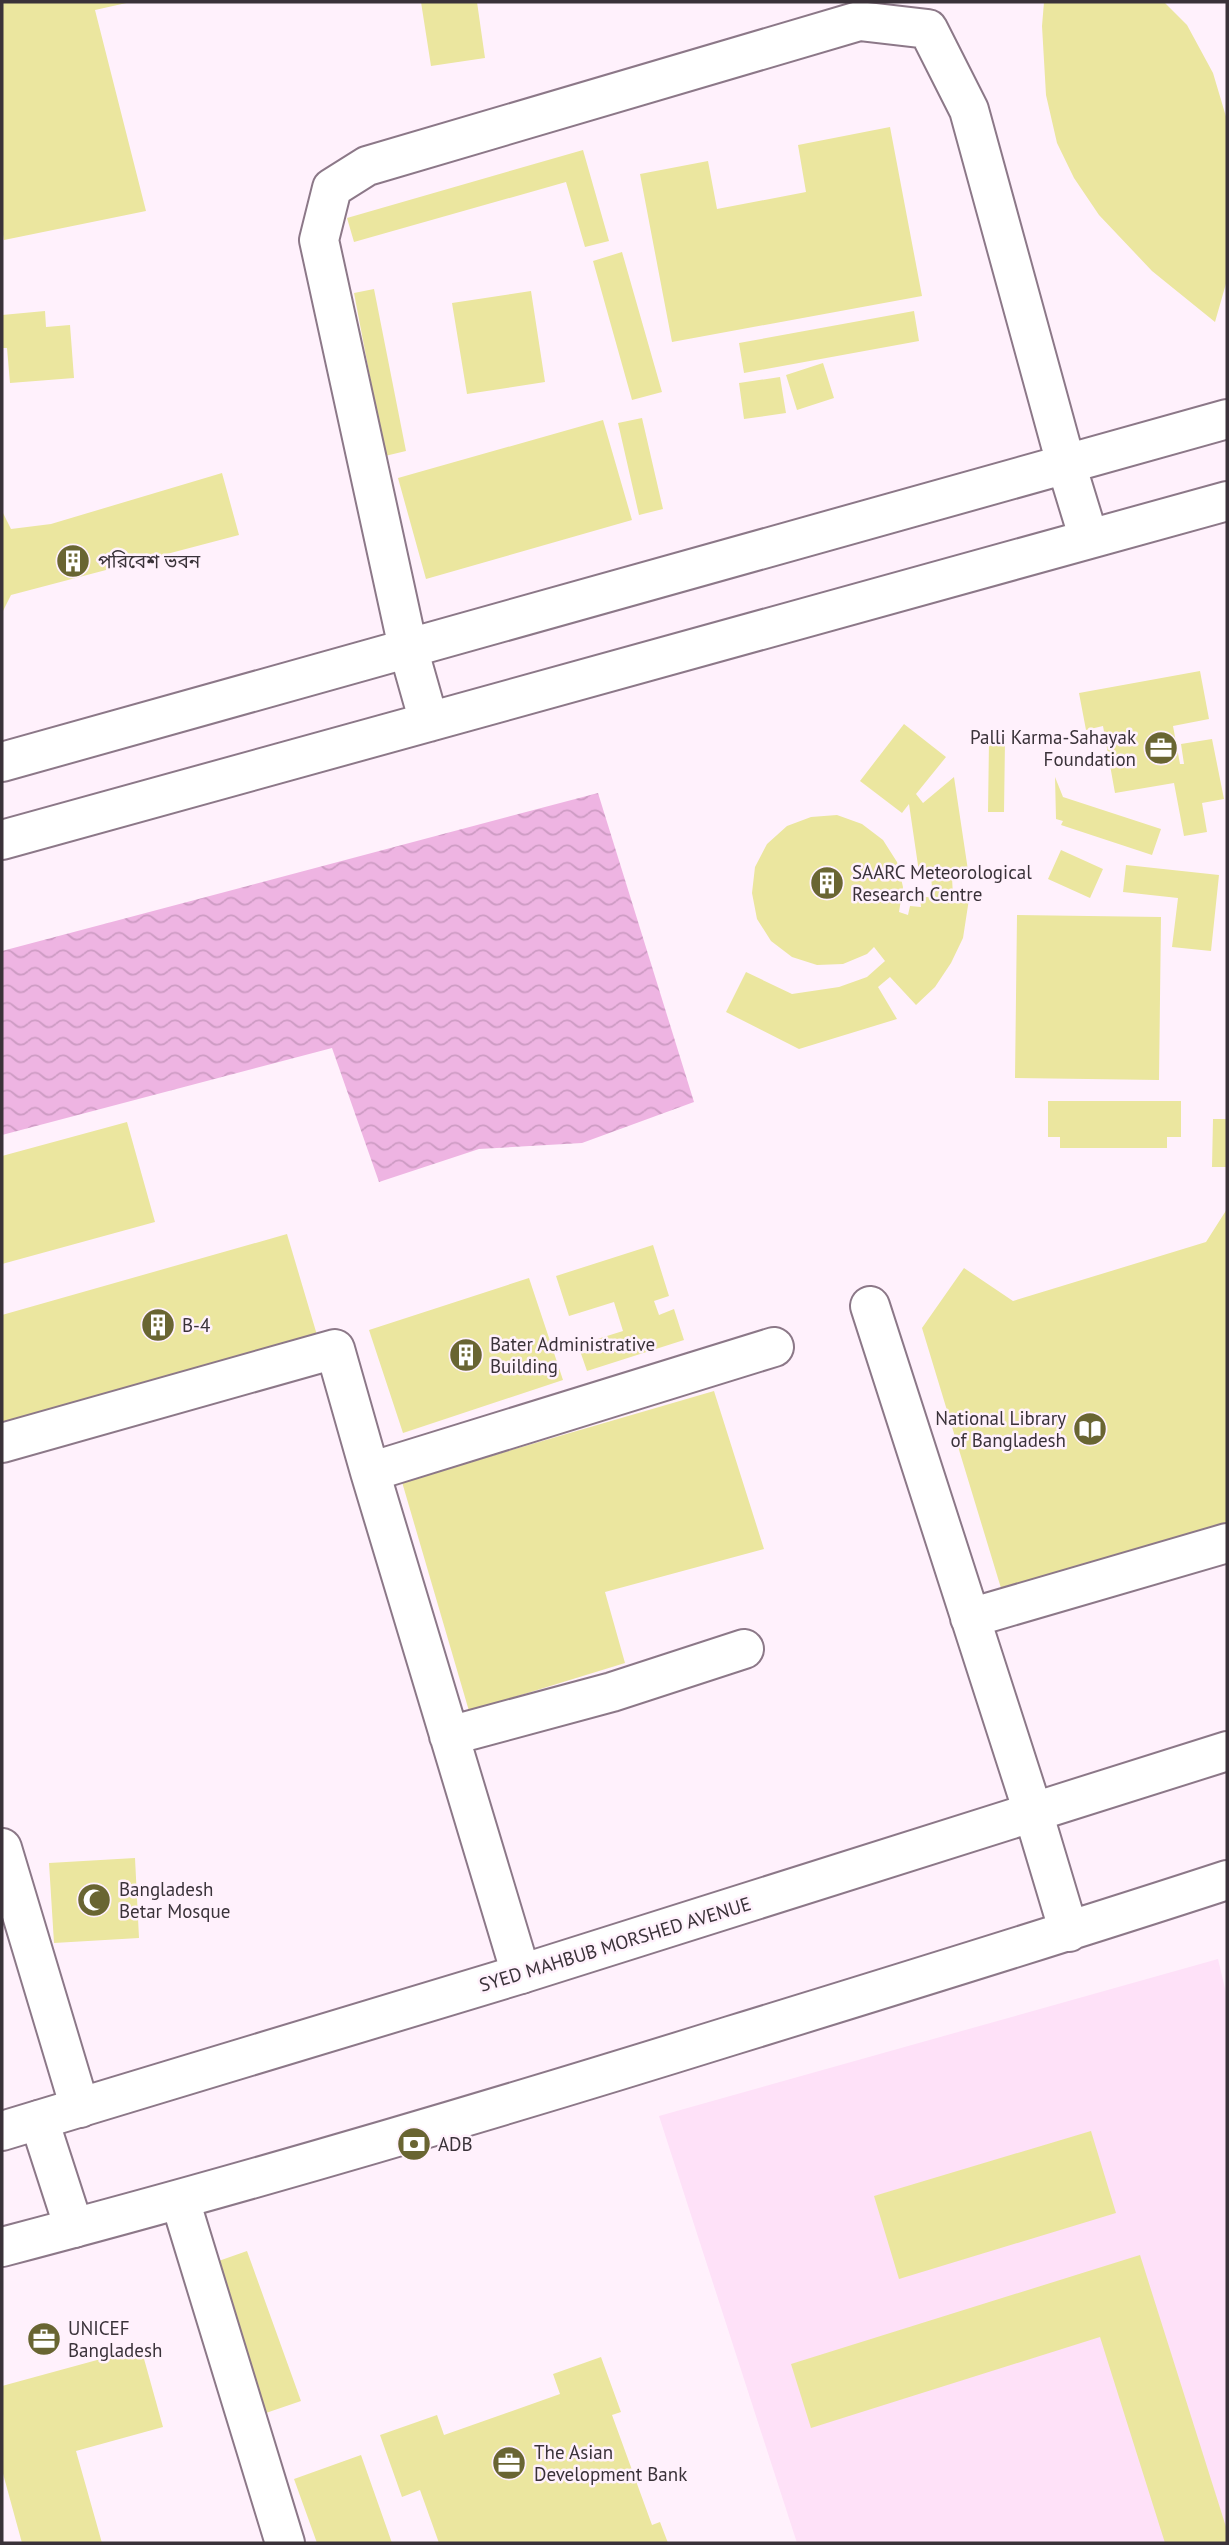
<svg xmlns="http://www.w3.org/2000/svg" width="1229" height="2545" viewBox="0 0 1229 2545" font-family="'PT Sans','Noto Sans Bengali',sans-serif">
<defs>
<pattern id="water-waves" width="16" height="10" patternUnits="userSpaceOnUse" patternTransform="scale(1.75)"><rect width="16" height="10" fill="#eeb4e2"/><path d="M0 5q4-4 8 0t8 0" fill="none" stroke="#cd9bc3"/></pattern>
</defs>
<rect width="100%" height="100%" fill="#fff1fc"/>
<path fill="#fee1f8" d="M1218 1959 1227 1997V2543H797L659 2116Z"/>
<path fill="url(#water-waves)" d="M598 793 694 1102 582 1143 479 1149 379 1182 332 1048 2 1135V951Z"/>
<path fill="#ebe69f" d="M2 2H131L95 10 146 211 4 240 2 229Z
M421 2H477L485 58 431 66Z
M1044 2H1164L1187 25 1213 73 1227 120V280L1215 322 1152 271 1099 215 1074 178 1057 143 1046 95 1042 26Z
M890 127 922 296 672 342 640 174 708 161 717 209 806 192 798 145Z
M583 150 609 241 585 247 566 182 354 242 347 218Z
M622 252 662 392 632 400 593 261Z
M374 289 406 451 385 456 354 293Z
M531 291 545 382 467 394 452 303Z
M45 311 46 327 70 325 74 378 10 383 7 348H2V315Z
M914 311 919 341 744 373 739 343Z
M823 363 834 398 797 410 786 375Z
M780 377 786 413 744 419 739 383Z
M642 418 663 509 639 515 618 423Z
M603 420 632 520 426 579 398 478Z
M222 473 239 535 11 595 2 613V511L11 529 51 524Z
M1200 671 1209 719 1173 726 1180 764H1184L1181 744 1212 739 1224 799 1202 803 1207 832 1184 836 1174 783 1115 793 1103 726 1086 730 1079 693Z
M904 724 946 757 916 794 923 803 954 777 969 877H952L953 897 969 899 963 938 951 963 935 987 916 1005 890 977 878 987 897 1019 799 1049 726 1012 746 972 792 994 839 987 867 977 885 961 874 947 867 954 843 964 817 965 792 957 771 941 757 919 752 893 755 867 767 844 787 826 811 817 837 815 862 824 883 840 897 862 903 887 899 912 908 915 910 906 921 907 920 897H933L931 877 920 879 909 804 902 813 860 781Z
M989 741H1005L1004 812H988Z
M1055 777 1063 797 1161 829 1152 855 1061 825 1063 821 1056 819Z
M1061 850 1103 869 1090 898 1048 879Z
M1126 865 1219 875 1211 951 1172 947 1178 898 1123 892Z
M1017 915 1161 917 1159 1080 1015 1078Z
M1048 1101H1181V1137H1167V1148H1060V1137H1048Z
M1213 1119H1227V1167H1212Z
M127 1122 155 1222 2 1264V1156Z
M1227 1209V1531L1004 1598 922 1328 964 1268 1013 1301 1206 1242Z
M287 1234 317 1335 2 1431V1315Z
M653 1245 669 1296 654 1301 659 1315 674 1309 684 1340 587 1371 578 1345 623 1331 614 1302 569 1316 556 1276Z
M529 1278 563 1380 403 1433 369 1330Z
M714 1391 764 1549 605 1592 625 1663 469 1711 402 1482Z
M135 1858 139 1938 54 1943 49 1863Z
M1091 2131 1116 2213 899 2279 874 2196Z
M247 2251 301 2401 263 2414 210 2264Z
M1140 2255 1227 2530V2543H1165L1100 2337 811 2428 791 2364Z
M141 2348 163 2427 76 2451 102 2543H22L2 2470V2386Z
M601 2357 621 2412 612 2415 652 2525 660 2522 668 2543H439L420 2490 402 2497 380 2435 437 2415 444 2435 560 2394 553 2374Z
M361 2455 392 2543H317L294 2479Z"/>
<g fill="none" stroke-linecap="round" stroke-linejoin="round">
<g stroke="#8c7888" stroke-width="42">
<path id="minor" d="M429 722 408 648 319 240 332 188 367 166 859 21 928 29 969 110 1066 464 1089 539
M2 762 1227 419
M2 840 1227 501
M870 1306 1033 1812
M2 1443 335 1349 370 1472 521 1974
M370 1472 774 1347
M970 1618 1227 1543
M449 1736 612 1692 744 1649
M2 1848 80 2108
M39 2120 74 2228
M180 2200 285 2543"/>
</g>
<g stroke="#8c7888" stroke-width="42">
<path id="major" d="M1033 1812 1069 1932
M2 2131 521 1974 1227 1751
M2 2247C247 2183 489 2111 730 2036 896 1985 1062 1934 1227 1880"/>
</g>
<use href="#minor" stroke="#fff" stroke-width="38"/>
<use href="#major" stroke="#fff" stroke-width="38"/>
</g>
<defs>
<g id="building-disc" transform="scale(1.75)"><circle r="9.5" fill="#696532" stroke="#fff1fc"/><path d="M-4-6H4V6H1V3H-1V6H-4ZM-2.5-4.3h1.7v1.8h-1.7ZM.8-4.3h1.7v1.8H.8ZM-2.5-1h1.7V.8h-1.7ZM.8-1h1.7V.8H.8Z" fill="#fff"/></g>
<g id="office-disc" transform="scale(1.75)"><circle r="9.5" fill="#696532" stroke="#fff1fc"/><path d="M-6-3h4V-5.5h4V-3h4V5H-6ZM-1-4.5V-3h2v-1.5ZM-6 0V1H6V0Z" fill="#fff"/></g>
<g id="library-disc" transform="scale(1.75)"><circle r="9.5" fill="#696532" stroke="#fff1fc"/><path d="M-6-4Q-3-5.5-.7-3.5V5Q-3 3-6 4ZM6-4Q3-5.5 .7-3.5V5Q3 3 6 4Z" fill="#fff"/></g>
<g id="mosque-disc" transform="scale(1.75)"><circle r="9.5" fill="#696532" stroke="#fff1fc"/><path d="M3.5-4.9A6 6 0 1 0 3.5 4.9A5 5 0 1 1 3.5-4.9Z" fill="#fff"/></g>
<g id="bank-disc" transform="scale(1.75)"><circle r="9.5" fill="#696532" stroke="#fff1fc"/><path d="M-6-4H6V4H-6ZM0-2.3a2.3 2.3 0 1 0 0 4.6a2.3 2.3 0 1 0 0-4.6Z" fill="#fff"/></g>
</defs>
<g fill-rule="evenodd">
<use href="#building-disc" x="73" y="561"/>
<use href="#office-disc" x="1161" y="748"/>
<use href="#building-disc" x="827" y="883"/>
<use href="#building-disc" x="158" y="1325"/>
<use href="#building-disc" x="466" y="1355"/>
<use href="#library-disc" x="1090" y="1429"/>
<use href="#mosque-disc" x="94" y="1900"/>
<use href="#bank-disc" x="414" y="2144"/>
<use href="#office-disc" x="44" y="2339"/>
<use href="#office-disc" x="509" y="2463"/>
</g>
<g text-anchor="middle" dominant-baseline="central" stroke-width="5" stroke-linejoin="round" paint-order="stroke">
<g font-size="19" fill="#3a3239" stroke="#fff1fc" text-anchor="start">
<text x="98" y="561">পরিবেশ ভবন</text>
<text x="1136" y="737" text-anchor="end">Palli Karma-Sahayak<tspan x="1136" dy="22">Foundation</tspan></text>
<text x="852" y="872">SAARC Meteorological<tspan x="852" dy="22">Research Centre</tspan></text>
<text x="182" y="1325">B-4</text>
<text x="490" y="1344">Bater Administrative<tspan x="490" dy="22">Building</tspan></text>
<text x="1066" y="1418" text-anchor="end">National Library<tspan x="1066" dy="22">of Bangladesh</tspan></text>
<text x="119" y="1889">Bangladesh<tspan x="119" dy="22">Betar Mosque</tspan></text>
<text x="438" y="2144">ADB</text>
<text x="68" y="2328">UNICEF<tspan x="68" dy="22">Bangladesh</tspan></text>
<text x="534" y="2452">The Asian<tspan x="534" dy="22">Development Bank</tspan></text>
</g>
<g font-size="19" fill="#3a3239" stroke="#fff1fc">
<text transform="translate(615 1944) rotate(-17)">SYED MAHBUB MORSHED AVENUE</text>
</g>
</g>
<rect width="1229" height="2545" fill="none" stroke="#3a3239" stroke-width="7"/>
</svg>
